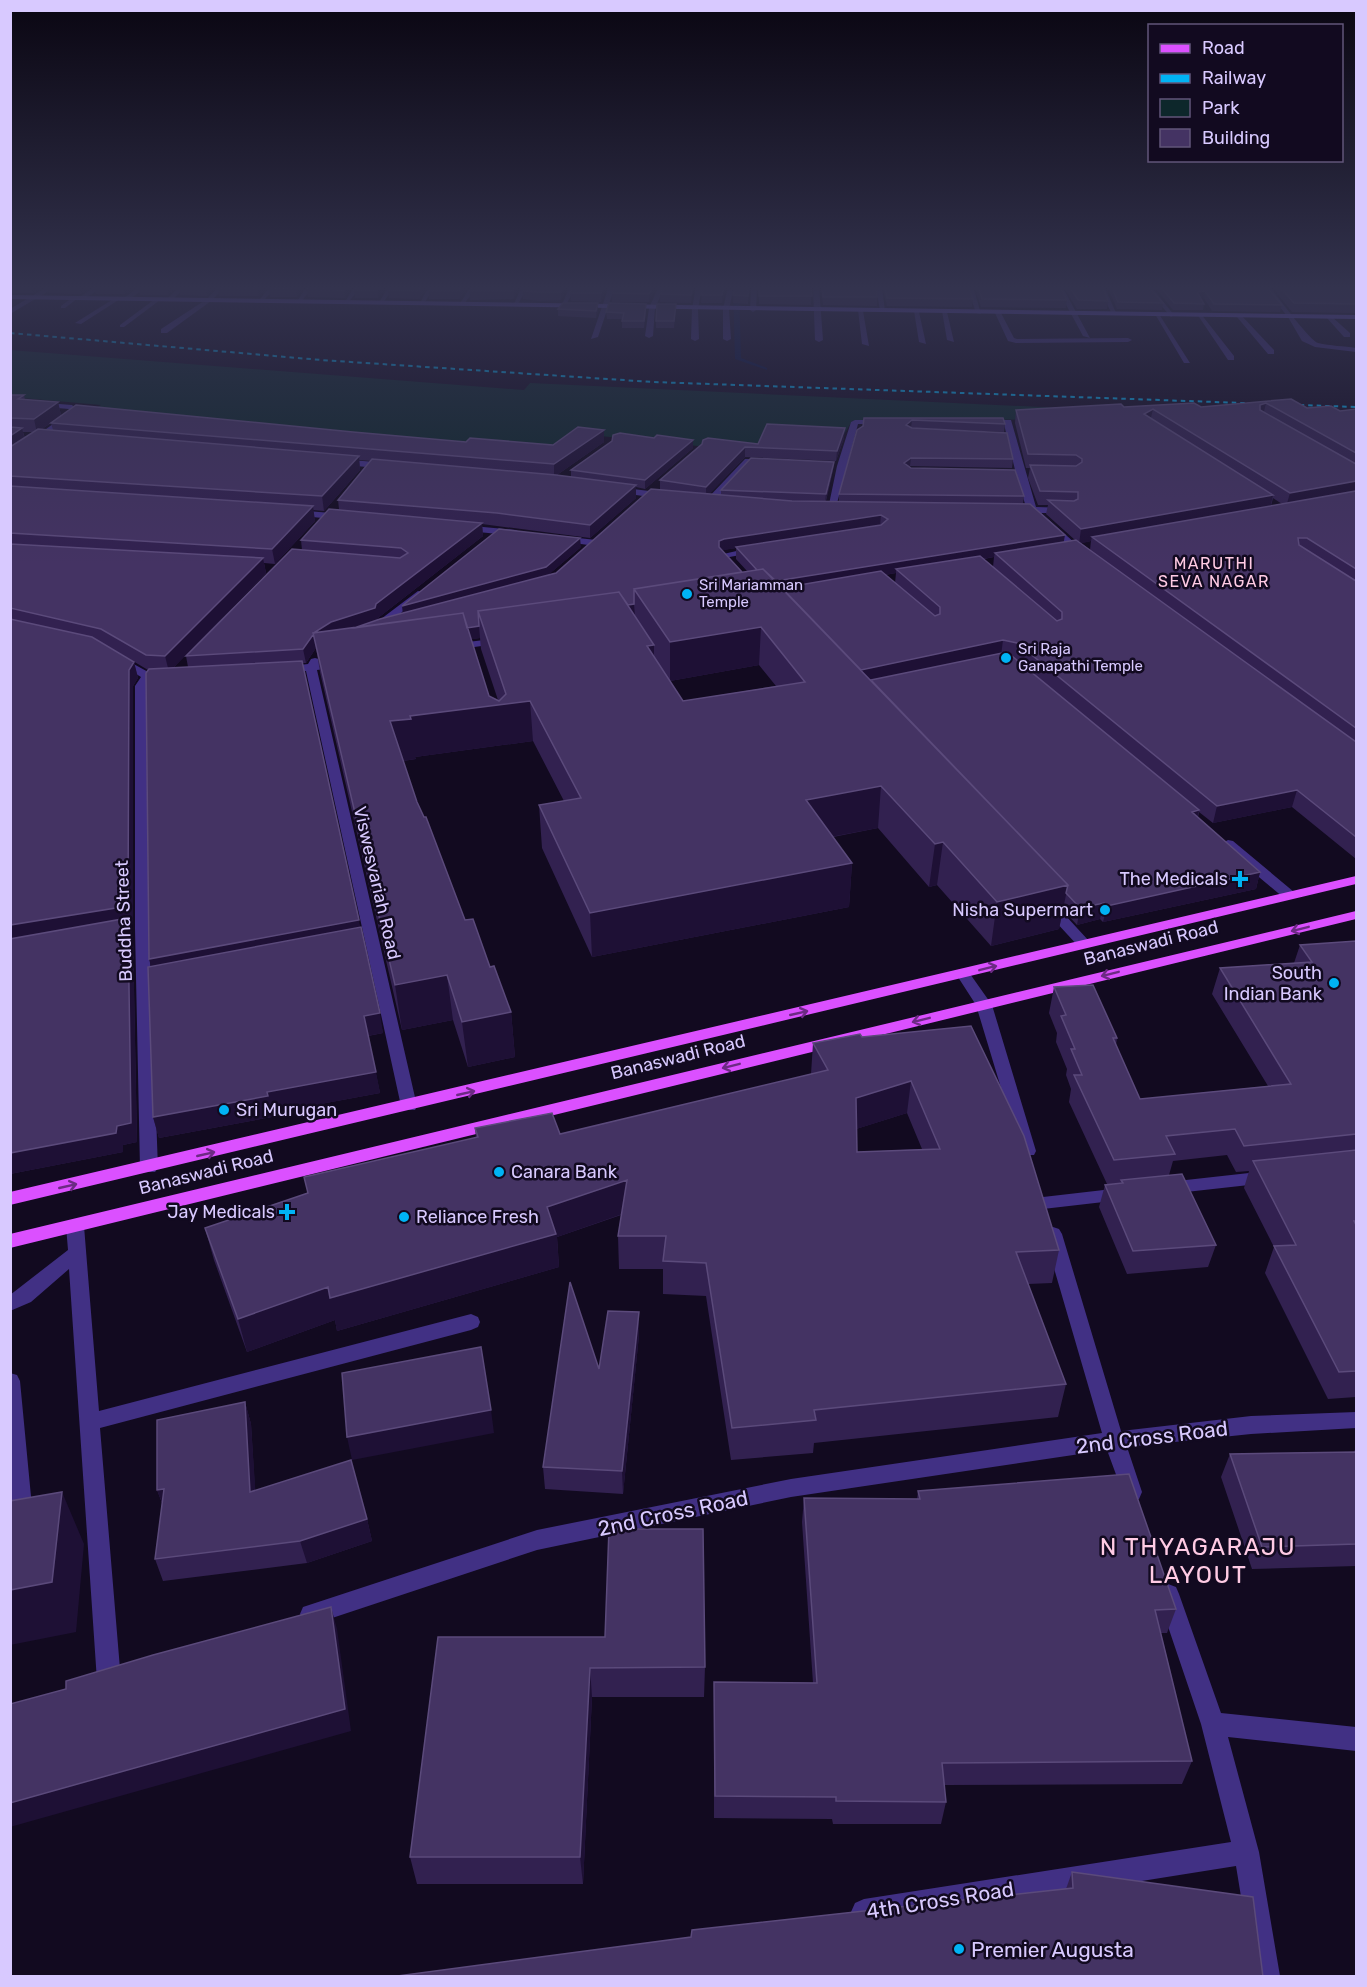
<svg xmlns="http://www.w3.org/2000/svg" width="1367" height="1987" viewBox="0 0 1367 1987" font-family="Rubik,sans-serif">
<rect width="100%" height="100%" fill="#120a20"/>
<path fill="#0d272b" d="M10 350 524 390 530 383 1168 413 1066 419 852 421 843 436 756 452 581 434 547 459 83 415 101 405 11 397Z"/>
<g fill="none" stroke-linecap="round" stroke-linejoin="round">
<path fill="#041040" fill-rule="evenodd" d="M733 286H739L741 358 767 368V370L735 359Z"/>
<path fill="#413084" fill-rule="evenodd" d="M49 286H57L10 314V309Z
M96 286H104L84 299H80V297Z
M140 286H148L128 300H124V298Z
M180 286H187L171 301H167V299Z
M219 286H226L211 301 167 333H161V329L207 299Z
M270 286H277L262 302H258Z
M307 286H314L300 303H296Z
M355 286H361L348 303H344Z
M389 286H395L382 304H378Z
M429 286H435L423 305H419Z
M471 286H478L463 305H459Z
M522 286H528L517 306H513Z
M570 286H576L565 307H561Z
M609 286H615L598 337 591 339Z
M659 286H665L655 308 653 336 649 338 645 336 649 308Z
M696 286H702L698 309 699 339 695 341 691 339 692 309Z
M813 286H819L823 340 819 342 815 340Z
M876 286H882L885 312 880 311Z
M967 286H973L981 314 976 313Z
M1056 286H1062L1090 338 1083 336Z
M1098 286H1104L1117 315 1112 314Z
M1106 286H1182V287L1153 289 1174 315 1171 317 1147 289Z
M1262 286H1269C1278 297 1310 341 1318 343 1330 346 1344 346 1356 348V352L1315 347 1302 341 1288 317Z
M754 287 757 289 756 310 753 312 750 310 751 289Z
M730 289 733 291 729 309 731 339 727 341 723 339V309L727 291Z
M73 297 78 298 65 308H61V306Z
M115 298 120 299 81 324 75 323Z
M155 299 160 300 124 327H120V325Z
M858 310 863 311 869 346 862 344Z
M914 311 919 312 926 344 919 342Z
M942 311 947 312 954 342 947 340Z
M998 311 1001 313 1014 338 1017 339 1128 338 1132 340 1128 342 1016 343 1008 341 995 313Z
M1155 314H1159L1190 363H1184Z
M1197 314H1201L1234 356V360H1228Z
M1237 315H1241L1274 350V354H1268L1237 317Z
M1327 316H1331L1350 333V337H1344L1327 318Z
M10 400 72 405 79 412 10 461V455L71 411 69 409 10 404Z
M855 420H883L887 422 883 424H858L836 507 828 509 837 466 851 422Z
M982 420H1011L1036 507 1069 508V512L1066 513H1041L1084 551V555H1078L1030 513 1015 512V508L1026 507 1016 474 1004 424H982Z
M339 459 387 463 391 466 387 469 336 464V460Z
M745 459H769L773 462 769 465 750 464 712 504H706V500Z
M617 487 665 493 670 496 665 499 614 492 612 490Z
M295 510 343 514 348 517 343 520 292 515V511Z
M462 525 516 530 521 533 516 536 459 530V526Z
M561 536 596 540 601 543 596 546 558 541V537Z
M754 547 757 548V552L724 558 719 555Z
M418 591 422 592V596L381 629H373V625Z
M500 638 504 639V643L452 650 447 647 452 644Z
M119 656 150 673 166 674 172 677 166 680H151L147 686 149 929 158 1168 155 1172H143L140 1168 135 929V686L141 677 115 661V657Z
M315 658 319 659 320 663 339 661 345 664 339 667 317 670 417 1106 415 1110H403L401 1106 306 671 283 673 277 670 283 667 308 664 311 659Z
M1228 840 1233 841 1294 892 1296 895 1294 898H1284L1223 847 1221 844Z
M1048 901 1053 902 1089 941 1091 944 1089 947H1079L1043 908 1041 905Z
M963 969 968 971 992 1005 1036 1151 1034 1155H1022L1020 1151 976 1005 956 974Z
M1267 1171 1273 1173 1276 1177 1273 1181 1267 1183 1168 1194 1162 1192 1159 1188 1162 1184 1168 1182Z
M1121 1188 1127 1190 1130 1194 1127 1198 1121 1200 1043 1209 1037 1208 1034 1203 1037 1198 1043 1197Z
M75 1219 81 1221 84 1226 99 1411 471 1314 478 1317 480 1322 478 1327 471 1330 100 1428 121 1681 117 1689 109 1692 101 1689 97 1681 69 1269 31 1302 10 1311V1295L68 1250 66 1226 69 1221Z
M1053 1227 1059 1229 1062 1234 1121 1431 1251 1416 1356 1412V1428L1251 1434 1127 1447 1142 1492 1139 1499 1132 1501 1125 1499 1107 1450 791 1497 537 1550 311 1625 303 1621 300 1614 303 1607 537 1530 791 1479 1102 1433 1044 1234 1047 1229Z
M10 1373 17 1375 20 1381 32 1507 18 1525 10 1527Z
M1168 1584 1176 1587 1179 1594 1221 1713 1356 1727V1751L1228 1737 1259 1852 1280 1976H1254L1236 1866 864 1925 855 1921 851 1912 855 1903 864 1899 1231 1842 1201 1724 1157 1594 1160 1587Z"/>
<path fill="#7f60ff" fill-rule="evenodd" d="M10 295 1356 315V319L10 299Z"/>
<path fill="#db50ff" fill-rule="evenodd" d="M1356 876V884L10 1205V1192Z
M1356 911V919L10 1248V1234Z"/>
<path stroke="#00b3f4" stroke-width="2" stroke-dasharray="4.5 4" stroke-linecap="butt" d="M10 333 321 360 653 382 1356 407"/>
</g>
<path fill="#322150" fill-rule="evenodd" d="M10 286H45L33 293H10Z
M47 286H92L81 294 49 293Z
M94 286H136L125 294H96Z
M177 286 168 295H140L138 287Z
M216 286 207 296 180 295 179 287Z
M267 286 259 296H219L218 288Z
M271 286H304L297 297H270L269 288Z
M309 286H352L345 298 308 297 307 289Z
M386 286 378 298H355L354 290Z
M391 286H426L420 299 389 298 388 290Z
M468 286 460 299H429V291Z
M519 286 514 299 470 300 469 291Z
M567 286 561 300 540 301 523 299V291Z
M607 286 601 302 571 301 570 293Z
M656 286 649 302H612V293Z
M694 286 691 303 660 302V294Z
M703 286H754L749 289 748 304 733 303 734 290 731 287 725 291 722 303H701Z
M756 286H811V305L759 304V289Z
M821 286H876L877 297V306L823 305Z
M882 286H968L973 299 972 307 887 306Z
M974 286H1059L1067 300 1066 308 981 307Z
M1063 286H1102L1108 301 1107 309H1077Z
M1108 286H1148L1163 303 1162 310 1117 309 1108 288Z
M1159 286H1266L1282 305 1280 312 1212 311 1204 298H1201L1204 304 1203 310H1173L1158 291Z
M1271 286H1356V313L1292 312Z
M676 304 674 328H656V321Z
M558 309 598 310 596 318 558 316Z
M646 311 644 328H622V319H607L606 312Z
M10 395H24L25 400 58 402 61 415 353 432 466 442 553 445 604 430V442L557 475 571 477V470L654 438 693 440V448L645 489 636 487V498L590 538 482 524 483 536 378 618 377 620 403 613 581 547 548 575 556 573 660 490V480L702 444H758L844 438 836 461 745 457 709 494 721 495V490L834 462 833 470 826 501H839V494L863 426 864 418 1005 424 1004 432 911 428 1013 459 1012 468 910 466 909 467 911 468 1024 496 1023 503 1064 542 1075 540 1046 514 1048 505H1038L1028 478 1030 468H1026L1015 423 1016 410 1124 407H1201L1291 399 1307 408 1340 411 1356 409V859L1292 807 1213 823 1199 812 1198 817 1260 872 1256 889 1103 922 1100 919 1077 925 1063 910 1059 929 991 946 937 885 929 887 878 828 833 837 852 863 849 907 592 957 542 848 539 805 564 801 533 741 415 757 416 759 403 761 417 802 465 920 490 967 511 1012 515 1057 468 1067 453 1020 402 1030 320 672 316 648 306 663H302L383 1033 368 1036 380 1093 272 1113V1117L159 1138 153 1117 148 670 106 645 134 662 138 678 133 686V924L129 925 133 937 137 1142 123 1145V1152L10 1174ZM51 423 53 430 42 429ZM23 432H33L25 438ZM359 460 371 461 338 500 339 509 301 540 302 550 186 656 188 667 173 668 266 573 264 563 275 564 315 521 313 510 324 511 360 470ZM1273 498 1282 504 1271 506ZM1091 541 1090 550 1081 543ZM736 548V559L747 571 742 572 722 550ZM994 557 993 567 984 559ZM896 573 895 583 885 575ZM480 638 481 649 498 700 489 696 471 639ZM759 665 776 686 683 701 670 681Z
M1356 941V1397L1328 1399 1265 1273 1274 1247 1244 1188 1249 1171 1236 1172 1227 1155 1173 1161 1169 1175 1216 1245 1208 1267 1127 1274 1099 1207 1105 1185 1107 1184 1069 1102 1071 1089 1066 1075 1067 1069 1056 1042 1057 1033 1049 1013 1054 987 1117 1038 1116 1045 1140 1099 1268 1086 1212 994 1220 968 1294 963 1300 945Z
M971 1026 1059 1250 1052 1283 1028 1284 1066 1384 1058 1417 814 1443 813 1453 731 1460 706 1296 663 1294V1269H619L618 1236 621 1215 557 1237 559 1267 337 1331 335 1320 247 1352 214 1260 205 1228 476 1138 475 1128 560 1134 811 1074 813 1043 862 1037ZM907 1113 922 1149 857 1152 856 1129Z
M639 1312V1335L623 1494 545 1489 543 1467 599 1369Z
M245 1402 251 1424 255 1490 367 1519 372 1541 307 1563 163 1581 155 1559 162 1503 157 1490Z
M1356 1447V1566L1252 1569 1221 1477 1230 1454 1354 1452Z
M918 1491 1176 1609 1167 1633H1161L1192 1761 1182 1784 944 1785 946 1802 941 1824H833L832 1819 714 1818V1682L813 1683 802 1522 804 1498 917 1499Z
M438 1637 705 1667 704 1697H592L583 1884H417L410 1857Z
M1072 1872 1263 1977 1066 1889Z"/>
<path fill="#1e1035" d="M31 286H45L33 293Z
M79 286H92L81 294Z
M123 286H136L125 294Z
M167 286H177L168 295 166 287Z
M207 286H216L207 296 206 288Z
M260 286H267L259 296 258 288Z
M298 286H304L297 297 296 289Z
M346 286H352L345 298 344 290Z
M380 286H386L378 298 377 290Z
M421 286H426L420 299 419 291Z
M462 286H468L460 299 459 291Z
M515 286H519L514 299 513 291Z
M564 286H567L561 300V292Z
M604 286H607L601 302V293Z
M653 286H656L649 302V294Z
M693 286H694L691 303V295Z
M724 286H731V287L725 291 722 303V295Z
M1205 291 1204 298 1196 299 1197 292Z
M598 303V310L596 318V311Z
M646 304V311L644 328V321Z
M58 402 61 415 37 433 34 419Z
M1266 403 1263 416 1257 418 1260 405Z
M1153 409 1150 422 1144 414Z
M912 420 911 428 906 425Z
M22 428 25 441 10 452V436Z
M845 428 844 438 836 461 837 451Z
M604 430V442L554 477V464Z
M693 440V448L645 489V480Z
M745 447V457L706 497V487Z
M359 456 360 470 324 511 322 496Z
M911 458 910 466 904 471V463Z
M834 462 833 470 825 503 826 494Z
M1356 481V494L1286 507 1290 493Z
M636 485V498L590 538V525Z
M1273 495 1270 509 1092 537 1091 541 1079 544 1081 529Z
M313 506 315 521 275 564 272 549Z
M881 515 880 526 724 550 719 552V541L724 539Z
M482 523 483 536 378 618 377 621 333 636 314 634 315 632 331 622 376 604Z
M1065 535 1063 546 995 553 994 557 900 572 896 569V573L781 592 769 582Z
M580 538 581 547 547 576 403 615 402 606Z
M263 558 266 573 169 672 165 656Z
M634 604 635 616 486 637Z
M479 626 480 638 324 660 322 648Z
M761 627 759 665 670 681V642Z
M314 634 316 648 306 663 303 649Z
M1003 640 1001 656 868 684 857 671Z
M654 645V684L647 646Z
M134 662 138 678 133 686V924L129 925 133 937 137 1142 123 1145V1152L10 1174V925L129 670Z
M530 701 533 741 415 757 416 759 395 762 390 721 410 716Z
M881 786 878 828 804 842 806 800Z
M1297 790 1292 807 1213 823 1217 806Z
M1199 810 1195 827 1192 812Z
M943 842 937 885 929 887 935 844Z
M852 863 849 907 592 957 590 913Z
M1260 872 1256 889 1103 922 1107 906Z
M1068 885 1059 929 991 946 997 902Z
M1104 903 1100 919 1077 925 1080 908Z
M359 920 361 935 153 974 149 959Z
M447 975 453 1020 402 1030 395 985Z
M511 1012 515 1057 468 1067 462 1022Z
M380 1013 383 1033 367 1036 364 1016Z
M376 1072 380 1093 272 1113V1117L159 1138 153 1117 267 1092Z
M911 1081 907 1113 853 1130 856 1098Z
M627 1180 628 1212 557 1237 559 1267 337 1331 335 1320 247 1352 238 1319 547 1207Z
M639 1312V1335L623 1494 622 1471Z
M245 1402 251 1424 257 1515 250 1492Z
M491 1410 494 1433 352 1460 347 1437Z
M164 1489 166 1513 157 1490Z
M62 1492 84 1544 76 1632 10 1645V1590Z
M367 1519 372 1541 307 1563 300 1541Z
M331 1607 337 1629 351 1731 10 1827V1803Z
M590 1668 592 1697 583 1884 580 1857Z"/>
<path fill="#443363" stroke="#5b4a7b" stroke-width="1.5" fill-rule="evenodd" d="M138 286H167L166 287Z
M180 286H207L206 288 179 287Z
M219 286H260L258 288H218Z
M271 286H298L296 289 269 288Z
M309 286H346L344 290 307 289Z
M357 286H380L377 290H354Z
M391 286H421L419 291 388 290Z
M432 286H462L459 291H429Z
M474 286H515L513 291H469Z
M526 286H564L561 292H540L523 291Z
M574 286H604L601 293H570Z
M614 286H653L649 294 612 293Z
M664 286H693L691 295 660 294Z
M703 286H724L722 295H701Z
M735 286H749L748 296 733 295Z
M759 286H811L812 296H759Z
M822 286H876L877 297H823Z
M885 286H968L973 299 887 298Z
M978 286H1059L1067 300 982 299Z
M1069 286H1102L1108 301 1078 300Z
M1111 286H1148L1163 303 1118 302Z
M1160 286H1266L1282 305 1214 304 1205 291 1197 292 1204 304 1174 303Z
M1279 286H1356V304L1294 303Z
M563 303H598L596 311 558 309Z
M609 303 646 304 644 321H622L624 313 606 312Z
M657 304H676L674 321H656Z
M10 395H24L18 399 58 402 34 419 10 418Z
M1291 399 1307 408 1331 406 1340 411 1356 409V453L1266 403 1260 405V410L1356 464V481L1290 493 1153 409 1144 414 1273 495 1081 529 1048 500 1074 501 1078 499V492L1040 491 1030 465 1076 466 1082 462V459L1076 455 1028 454 1016 410 1121 404 1124 407 1194 403 1201 407Z
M76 405 353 432 466 442 470 438 553 445 578 427 604 430 554 464 51 423Z
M864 418H1003L1005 424 912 420 906 425 912 428 1007 433 1013 459 911 458 904 463 911 468 1015 470 1024 496 839 494 857 430 863 426Z
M767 424 845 428 837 451 745 447 706 487 660 480 702 444 703 440 708 438 758 444Z
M10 427 22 428 10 436Z
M38 429 359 456 322 496 10 476V447Z
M620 433 654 438 657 435 693 440 645 480 571 470 612 441 613 435Z
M751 458 834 462 826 494 721 490Z
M372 459 556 475 636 485 590 525 497 513 338 500Z
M10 486 313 506 272 549 10 533Z
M651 489 792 501 1030 504 1065 535 776 581 763 569 757 570 736 547 881 525 888 519 881 515 724 539 719 541V547L742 572 634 589V604L628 605 619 592 478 611 479 626 467 628 463 613 354 628 380 619 556 573Z
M1356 491V569L1307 538H1298L1299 545 1356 581V728L1092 537Z
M329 509 482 523 376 604 375 608 331 622 315 632 303 649 186 656 292 549 400 558 408 553 401 548 301 540Z
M499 529 580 538 546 567 402 606Z
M1076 540 1356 742V837L1297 790 1217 806 1017 643 1003 640 861 670 782 588 881 571 935 616 940 614V607L896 569 980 556 1057 621 1062 619V612L995 553Z
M10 544 263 558 165 656 146 655 101 629 10 608Z
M763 569 1068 885 997 902 943 842 935 844 881 786 806 800 852 863 590 913 539 805 581 798 530 701 410 716 411 719 390 721 417 802 424 817H426L465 920 473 919 490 967 494 966 511 1012 462 1022 447 975 395 985 313 633 463 613 489 696 499 701 506 694 478 611 619 592 654 645 647 646 683 701 805 682 761 627 670 642 634 589Z
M10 619 92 637 134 662 129 670 128 906 10 925Z
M1007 652 1199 810 1192 812 1260 872 1107 906 1104 903 1080 908 1066 893 1068 885 871 680Z
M302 661 359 920 149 959 146 673 149 669Z
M128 918 131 1123 117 1126 116 1133 10 1153V939Z
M361 927 380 1013 364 1016 376 1072 267 1092 268 1096 153 1117 148 967Z
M1356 941V1134L1244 1146 1235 1129 1166 1136 1175 1154 1114 1160 1074 1075H1082L1071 1049H1075L1061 1016 1066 1015 1054 987 1093 985 1117 1038H1113L1140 1099 1291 1084 1220 968 1312 962 1300 945Z
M971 1026 1024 1136 1059 1250 1016 1252 1066 1384 814 1410 816 1420 732 1428 706 1263 663 1261 666 1236H618L627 1180 547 1207 556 1234 330 1298 328 1287 238 1319 205 1228 308 1193 304 1177 478 1137 475 1128 552 1113 560 1134 828 1070 813 1043 860 1034 862 1037ZM911 1081 940 1149 857 1152 856 1098Z
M1356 1150V1221H1354L1356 1225V1371L1339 1372 1274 1246 1296 1245 1253 1161Z
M1182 1174 1216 1245 1133 1251 1105 1185 1123 1183 1121 1180Z
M570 1282 599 1369 608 1311 639 1312 622 1471 543 1467Z
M481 1347 491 1410 347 1437 342 1373Z
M245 1402 250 1492 351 1460 367 1519 300 1541 155 1559 164 1489 157 1490V1420Z
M1356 1452V1544L1262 1547 1230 1454Z
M1129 1474 1176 1609 1155 1610 1192 1761 942 1763 946 1802 836 1801V1797L715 1796 714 1682 817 1683 804 1498 920 1499 918 1491Z
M62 1492 52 1582 10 1590V1501Z
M609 1529H703L705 1667 590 1668 580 1857H410L438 1637H605Z
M331 1607 345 1709 10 1803V1704L66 1689V1681L153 1655Z
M1072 1872 1253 1897 1263 1977H390L691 1937 692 1930 1073 1888Z"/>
<defs><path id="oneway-shaft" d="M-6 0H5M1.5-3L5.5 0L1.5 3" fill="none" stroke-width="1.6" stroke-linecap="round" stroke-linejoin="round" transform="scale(1.5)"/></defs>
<g stroke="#6c2a84">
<use href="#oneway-shaft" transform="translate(1300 929) rotate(166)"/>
<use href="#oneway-shaft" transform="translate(988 968) rotate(-14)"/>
<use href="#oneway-shaft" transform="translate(1110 974) rotate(166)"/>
<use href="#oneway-shaft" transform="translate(799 1013) rotate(-13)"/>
<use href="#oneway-shaft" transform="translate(921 1020) rotate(166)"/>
<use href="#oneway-shaft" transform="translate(731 1066) rotate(166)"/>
<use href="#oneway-shaft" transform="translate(466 1093) rotate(-13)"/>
<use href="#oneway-shaft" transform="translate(206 1154) rotate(-13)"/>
<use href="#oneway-shaft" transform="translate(68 1186) rotate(-13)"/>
</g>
<linearGradient id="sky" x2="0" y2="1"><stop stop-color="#0a0612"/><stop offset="0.51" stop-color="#33334e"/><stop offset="1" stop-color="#33334e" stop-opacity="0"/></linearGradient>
<rect width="1367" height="564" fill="url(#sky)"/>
<g fill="#00b3f4" stroke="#120a20" stroke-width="2">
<circle cx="687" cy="594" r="6"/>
<circle cx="1006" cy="658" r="6"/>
<path d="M1237 870h6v6h6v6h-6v6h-6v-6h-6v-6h6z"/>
<circle cx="1105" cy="910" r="6"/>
<circle cx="1334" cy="983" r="6"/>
<circle cx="224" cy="1110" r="6"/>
<circle cx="499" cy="1172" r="6"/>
<path d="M284 1203h6v6h6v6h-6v6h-6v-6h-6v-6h6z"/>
<circle cx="404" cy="1217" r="6"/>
<circle cx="959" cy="1949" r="6"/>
</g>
<g text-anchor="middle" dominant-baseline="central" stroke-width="5" stroke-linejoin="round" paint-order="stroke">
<g font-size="15" fill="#d8c9ff" stroke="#120a20" text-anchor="start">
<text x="699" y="585">Sri Mariamman<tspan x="699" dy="17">Temple</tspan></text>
<text x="1018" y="649">Sri Raja<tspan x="1018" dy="17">Ganapathi Temple</tspan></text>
</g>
<g font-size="16" letter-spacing="1.5" fill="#ffcbe4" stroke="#120a20">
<text x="1214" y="563">MARUTHI<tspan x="1214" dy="18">SEVA NAGAR</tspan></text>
</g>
<g font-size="18" fill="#d8c9ff" stroke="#120a20" text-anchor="end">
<text x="1228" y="879">The Medicals</text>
<text x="1093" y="910">Nisha Supermart</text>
<text x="1322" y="973">South<tspan x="1322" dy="21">Indian Bank</tspan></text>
<text x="236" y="1110" text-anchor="start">Sri Murugan</text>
<text x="511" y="1172" text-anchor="start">Canara Bank</text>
<text x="275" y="1212">Jay Medicals</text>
<text x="416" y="1217" text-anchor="start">Reliance Fresh</text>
</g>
<g font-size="18" fill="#d8c9ff" stroke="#120a20">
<text transform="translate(377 883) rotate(77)">Viswesvariah Road</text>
<text transform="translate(124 921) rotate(-92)">Buddha Street</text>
<text transform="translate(1151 943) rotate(-14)">Banaswadi Road</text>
<text transform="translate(678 1057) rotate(-14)">Banaswadi Road</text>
<text transform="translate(206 1172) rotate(-14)">Banaswadi Road</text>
</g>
<g font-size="21" fill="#d8c9ff" stroke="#120a20">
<text transform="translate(1152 1437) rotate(-7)">2nd Cross Road</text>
<text transform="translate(673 1513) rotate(-12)">2nd Cross Road</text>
<text transform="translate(940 1900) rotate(-9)">4th Cross Road</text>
</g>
<g font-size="21" fill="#d8c9ff" stroke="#120a20" text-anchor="start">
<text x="971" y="1949">Premier Augusta</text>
</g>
<g font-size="24" letter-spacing="1.5" fill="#ffcbe4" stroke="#120a20">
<text x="1198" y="1547">N THYAGARAJU<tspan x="1198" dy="28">LAYOUT</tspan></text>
</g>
</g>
<rect width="1367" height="1987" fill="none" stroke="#d8c9ff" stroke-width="24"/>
<rect x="1148" y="24" width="195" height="138" fill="#120a20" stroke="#615679" stroke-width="1.5"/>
<rect x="1160" y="44" width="30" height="9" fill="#db50ff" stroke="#615679" stroke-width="1.5"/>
<text x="1202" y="54" font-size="18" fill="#d8c9ff">Road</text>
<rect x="1160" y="74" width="30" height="9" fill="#00b3f4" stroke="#615679" stroke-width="1.5"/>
<text x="1202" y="84" font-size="18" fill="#d8c9ff">Railway</text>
<rect x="1160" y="99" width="30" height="18" fill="#0d272b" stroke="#615679" stroke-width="1.5"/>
<text x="1202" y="114" font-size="18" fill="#d8c9ff">Park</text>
<rect x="1160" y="129" width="30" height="18" fill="#443363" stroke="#615679" stroke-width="1.5"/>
<text x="1202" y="144" font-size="18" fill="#d8c9ff">Building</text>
</svg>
